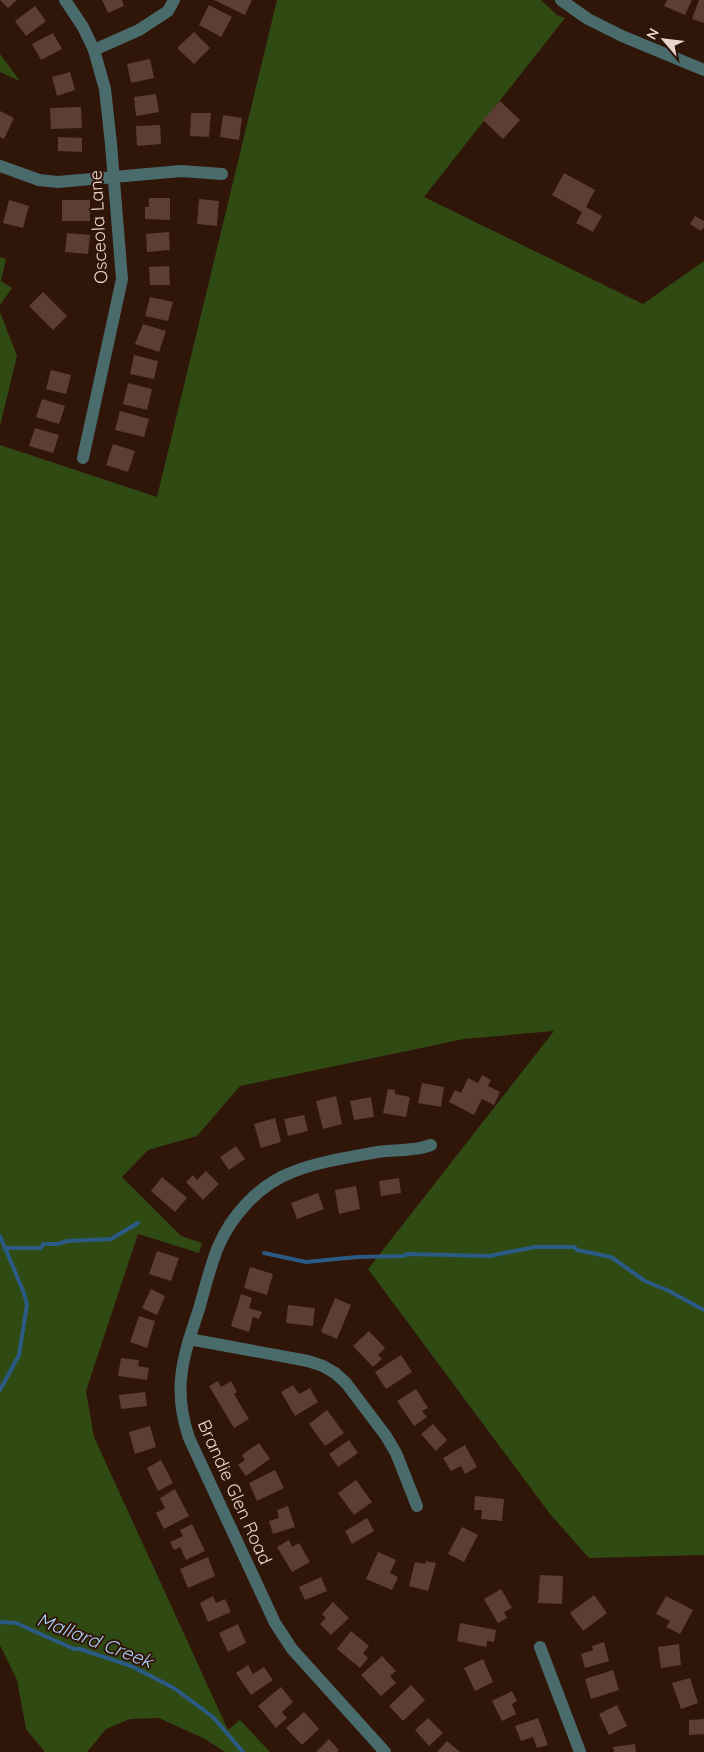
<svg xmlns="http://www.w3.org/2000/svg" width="704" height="1752" viewBox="0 0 704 1752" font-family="Quicksand,sans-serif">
<rect width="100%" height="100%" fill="#301509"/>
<path fill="#304a14" d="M277 0H541L557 15 565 18 424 197 643 304 704 261V1555L589 1558 550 1514 368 1269 554 1031 464 1039 240 1086 197 1136 148 1150 122 1177 181 1236 202 1243 199 1253 138 1234 86 1391 94 1437 228 1730 240 1720 270 1752H225L205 1739 159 1718 130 1719 106 1729 87 1752H45L26 1729 17 1680 0 1645V445L157 497Z
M0 54 20 81 0 72Z
M0 257 6 259 1 281 12 288 0 305Z
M0 312 17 356 0 426Z"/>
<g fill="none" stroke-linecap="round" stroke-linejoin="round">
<path stroke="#2b5b84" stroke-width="4" d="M0 1236 24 1293 27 1305 19 1355 0 1390
M4 1248H41L43 1244H58L67 1241 111 1239 138 1223
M264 1253 306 1262 357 1257 402 1256 408 1254 489 1256 535 1247H574L577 1250 611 1257 645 1281 667 1290 704 1310
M0 1622 16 1623 74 1649H80L131 1666 174 1688 213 1717 243 1752"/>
</g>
<path fill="#5e3d35" d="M0 0H17L8 8Z
M102 0H122L124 6 108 13Z
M214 0H252L245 15Z
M667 0H692L685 15 664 6Z
M699 0H704V23L692 19Z
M209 5 232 17 221 37 199 25Z
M35 6 46 21 26 36 15 21Z
M194 32 210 48 194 64 177 48Z
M53 33 62 49 41 60 32 44Z
M150 59 154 78 131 83 127 64Z
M70 72 75 90 57 96 52 77Z
M156 94 159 112 136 116 134 97Z
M500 101 520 120 503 139 483 120Z
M81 107 82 128 51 129 50 108Z
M0 111 14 118 4 139 0 137Z
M191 113H211L209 137 190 136Z
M223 115 242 118 239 140 220 137Z
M160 125 161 144 137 146 136 126Z
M58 137 82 138V152L58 151Z
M564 173 595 190 586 207 602 216 593 232 576 223 582 212 552 195Z
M149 198H170V220L145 219V207H149Z
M199 199 219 201 217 226 197 224Z
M9 200 29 206 23 228 3 223Z
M62 200H90V221H62Z
M695 216 704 221V227L701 231 690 224Z
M169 232 170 250 147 252 146 234Z
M67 233 90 235 88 254 65 252Z
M169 266 170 285H150L149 267Z
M43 292 67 316 53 330 29 306Z
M150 297 173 302 168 321 145 316Z
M143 324 166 331 159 352 135 344Z
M134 355 158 361 154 379 130 374Z
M51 370 71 375 66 394 46 389Z
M128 383 152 389 147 410 123 404Z
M42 399 65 406 59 424 36 417Z
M120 411 149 419 144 437 115 430Z
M35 428 59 435 53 453 29 446Z
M113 444 135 451 128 472 106 465Z
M482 1075 491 1080 488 1086 500 1092 494 1105 482 1099 474 1115 449 1102 455 1090 461 1093 468 1078 478 1083Z
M422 1083 444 1087 441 1107 418 1103Z
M388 1089 395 1090V1094L410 1097 406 1117 383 1113Z
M336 1096 342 1124 323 1129 316 1101Z
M371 1097 374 1117 354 1120 350 1101Z
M304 1115 308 1131 288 1136 284 1119Z
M275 1118 281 1142 261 1148 254 1124Z
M236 1146 245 1159 229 1170 220 1157Z
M206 1171 219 1184 203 1200 186 1182 193 1175 197 1180Z
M162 1177 187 1198 175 1212 151 1191Z
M399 1178 401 1193 381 1196 379 1181Z
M356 1186 360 1209 339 1214 335 1190Z
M318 1193 324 1209 297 1219 291 1203Z
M157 1251 179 1258 171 1281 149 1274Z
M250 1267 273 1274 267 1295 244 1288Z
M151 1289 165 1296 157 1315 142 1308Z
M241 1294 252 1298 249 1308 262 1312 259 1319 253 1317 249 1332 231 1326Z
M335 1298 351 1305 337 1339 321 1332Z
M288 1305 315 1308 313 1326 286 1323Z
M139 1316 155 1321 147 1348 130 1342Z
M369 1331 385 1348 378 1355 382 1359 373 1367 353 1346Z
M401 1355 412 1372 386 1389 375 1372Z
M121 1358 139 1360 138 1366 149 1368 147 1380 118 1376Z
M218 1381 221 1387 231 1381 237 1392 234 1394 249 1419 234 1428 209 1386Z
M293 1385 299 1394 310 1388 318 1402 295 1416 281 1392Z
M416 1389 428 1408 422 1411 427 1417 414 1426 397 1401Z
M145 1392 147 1406 121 1409 119 1395Z
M327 1410 344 1433 325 1446 309 1424Z
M433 1424 447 1440 436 1451 421 1434Z
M150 1426 156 1447 135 1454 129 1432Z
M349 1440 358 1453 338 1467 329 1454Z
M259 1443 270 1459 246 1476 238 1465 245 1460 242 1455Z
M465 1445 477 1467 465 1474 461 1466 451 1471 443 1458Z
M161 1460 173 1483 158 1491 147 1468Z
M275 1470 284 1488 257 1501 249 1483Z
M356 1480 372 1502 354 1515 338 1493Z
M175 1489 189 1516 164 1529 156 1513 165 1508 160 1498Z
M475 1496 504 1499 502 1521 481 1519 482 1510H474Z
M288 1506 295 1527 273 1534 269 1521 279 1518 277 1510Z
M367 1518 374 1531 352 1544 345 1531Z
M192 1524 205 1551 186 1560 180 1547 174 1550 170 1542 183 1536 180 1530Z
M462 1527 478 1535 464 1562 448 1554Z
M289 1540 292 1547 299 1543 310 1562 292 1572 277 1547Z
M378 1552 396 1560 390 1573 398 1577 392 1590 366 1579Z
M208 1557 215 1576 188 1588 180 1569Z
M426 1561 436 1563 428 1591 409 1586 415 1562 425 1564Z
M540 1575 563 1576 562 1604 538 1603Z
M321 1577 327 1591 305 1600 299 1587Z
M501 1589 512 1608 504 1612 507 1618 498 1623 484 1599Z
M594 1595 607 1613 583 1631 570 1613Z
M213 1596 216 1603 225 1599 231 1612 208 1622 200 1603Z
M666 1596 693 1610 680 1634 666 1627 670 1621 656 1614Z
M333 1602 349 1618 331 1635 320 1624 326 1618 322 1614Z
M460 1623 496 1630 494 1642 487 1641 486 1647 457 1641Z
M238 1624 246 1643 228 1652 219 1633Z
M351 1631 369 1646 363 1653 368 1658 360 1668 337 1649Z
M604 1642 609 1661 585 1668 581 1654 593 1650 592 1646Z
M679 1644 681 1665 661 1668 658 1647Z
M382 1656 396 1671 390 1676 396 1683 381 1696 361 1675Z
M483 1659 493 1682 475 1691 464 1668Z
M248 1665 253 1674 264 1667 273 1680 251 1695 236 1673Z
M613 1670 619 1690 591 1699 585 1679Z
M690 1678 698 1703 681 1709 672 1683Z
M411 1685 425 1700 403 1721 389 1706Z
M281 1687 293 1702 282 1712 287 1718 276 1728 258 1706Z
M512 1691 517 1701 512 1704 516 1714 502 1721 492 1701Z
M617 1705 627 1726 609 1735 599 1714Z
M304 1712 319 1729 302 1745 286 1728Z
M428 1718 443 1733 429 1746 415 1730Z
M538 1718 548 1745 537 1748 533 1737 521 1741 515 1726Z
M704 1719V1734L689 1735V1720Z
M329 1739 339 1750 337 1752H316Z
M447 1741 460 1752H437Z
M635 1744 636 1752H614L613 1747Z"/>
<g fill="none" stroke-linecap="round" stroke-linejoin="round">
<path stroke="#4a6b6c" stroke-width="12" d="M65 0 83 27 94 50 105 89 111 144 122 279 83 458
M561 0 588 19 622 36 704 70
M94 50 139 30 168 11 174 0
M0 166 39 180 58 182 181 171 222 174
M189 1339 308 1361 323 1366 335 1373 346 1383 386 1436 396 1453 417 1506
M540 1647 580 1752
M385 1752 292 1649 275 1623 189 1438C172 1388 183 1357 199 1309 205 1288 210 1267 218 1247 231 1216 258 1186 290 1173 316 1162 350 1157 378 1152 390 1150 401 1151 412 1149 419 1149 425 1147 431 1145"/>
</g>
<g text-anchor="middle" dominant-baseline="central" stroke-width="4" stroke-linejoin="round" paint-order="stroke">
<g font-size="18" fill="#e9d6ce" stroke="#301509">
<text transform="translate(98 227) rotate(-93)">Osceola Lane</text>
<text transform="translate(235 1492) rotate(66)">Brandie Glen Road</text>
</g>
<g font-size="19" font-style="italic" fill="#a9d2f8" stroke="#301509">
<text transform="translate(95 1640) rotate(21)">Mallard Creek</text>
</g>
</g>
<g transform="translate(664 40) rotate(298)" stroke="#301509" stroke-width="4" paint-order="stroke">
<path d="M0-4L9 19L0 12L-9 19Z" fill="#e9d6ce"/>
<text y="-8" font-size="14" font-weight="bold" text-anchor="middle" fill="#e9d6ce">N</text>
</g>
</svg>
